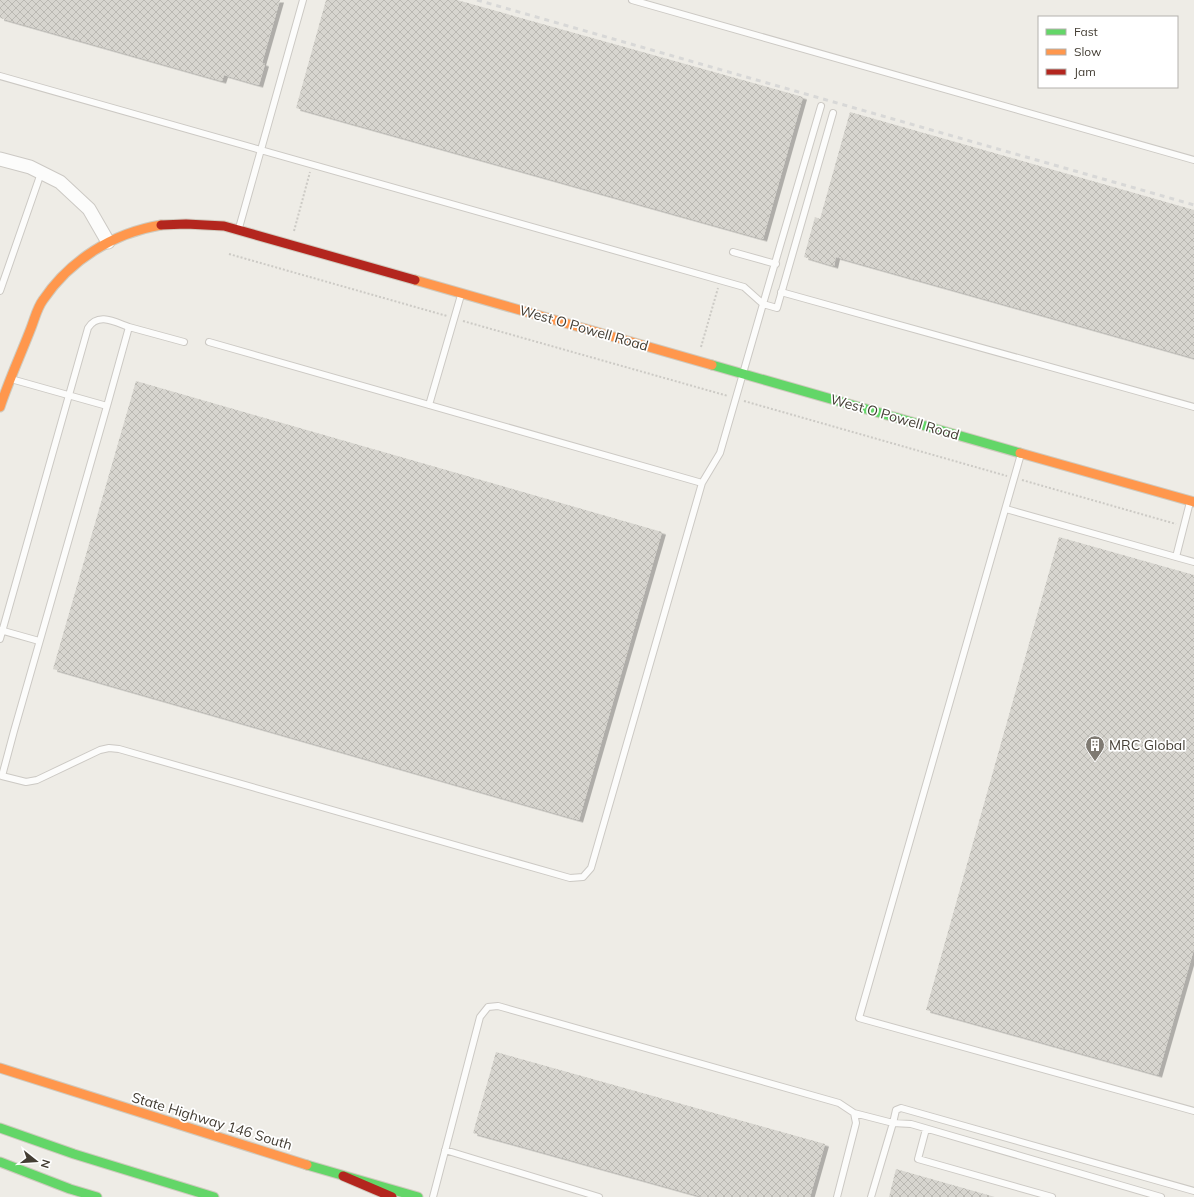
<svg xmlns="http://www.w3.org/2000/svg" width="1194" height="1197" viewBox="0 0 1194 1197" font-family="Mulish,sans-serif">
<defs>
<pattern id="building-cross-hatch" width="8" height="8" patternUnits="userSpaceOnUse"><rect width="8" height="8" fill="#d7d5cf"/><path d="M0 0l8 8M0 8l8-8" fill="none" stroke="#bab8b2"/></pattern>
<filter id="shadow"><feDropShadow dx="4" dy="2.5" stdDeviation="0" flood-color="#0004"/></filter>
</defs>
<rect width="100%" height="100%" fill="#eeece6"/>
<path fill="url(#building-cross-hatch)" filter="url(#shadow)" d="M0 0H280L262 63 265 64 259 85 224 75 222 81 0 18Z
M326 0H457L803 97 763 239 296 108Z
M850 112 1194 210V358L836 257 834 266 804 257 815 217 820 219Z
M136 381 662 532 579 820 53 669Z
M1059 537 1194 575V949L1158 1075 926 1010Z
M496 1052 825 1144 810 1197H703L473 1133Z
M896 1169 995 1197H889Z"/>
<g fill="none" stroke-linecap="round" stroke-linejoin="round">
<g stroke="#ccc9c4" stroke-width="8">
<path id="lane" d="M632 0 1194 160
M0 76 744 287 763 304 720 453 702 483
M821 106 763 304 777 308 833 113
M239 228 303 0
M733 252 776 264
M0 291 41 173
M781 292 1194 407
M429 405 461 295
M107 406 129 327 184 342
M1021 454 859 1018 1194 1111
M1190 502 1176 557 1194 562
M1006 509 1176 557
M0 630 39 641
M0 639 88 328C98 312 115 322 129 327
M0 775 2 776 14 731 107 406 11 379
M2 776 26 782 37 780 100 750 109 748 119 749 570 878 583 877 591 868 702 483 209 342
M854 1113 893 1123 896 1110 901 1108 1194 1191
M926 1129 918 1159 1052 1197
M445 1150 599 1197
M433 1197 480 1017 488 1007 498 1006 839 1103 854 1113 856 1123 837 1197
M871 1197 893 1123 911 1124 1161 1197"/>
</g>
<g stroke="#ccc9c4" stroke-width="15">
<path id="street" d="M0 159 30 167 60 182 89 209 108 242"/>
</g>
<g stroke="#cfcabe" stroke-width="11">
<path id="fast" d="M712 365 1020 453
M0 1128 74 1154 214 1197
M0 1162 70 1189 97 1197
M307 1165 418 1197"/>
</g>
<g stroke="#cfcabe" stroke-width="11">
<path id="slow" d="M415 280 712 365
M0 407C9 380 21 354 31 328 35 318 37 308 43 300 70 260 113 233 161 225
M1020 453 1194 502
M0 1068 307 1165"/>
</g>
<g stroke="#cfcabe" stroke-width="11">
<path id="jam" d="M161 225 186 224 224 226 415 280
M343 1176 392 1197"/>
</g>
<path stroke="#cccac5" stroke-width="2" stroke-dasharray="2 2" stroke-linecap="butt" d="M294 231 310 172
M229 254 447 316
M463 321 728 396
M701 347 718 288
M744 401 1007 476
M1022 480 1176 524"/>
<use href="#lane" stroke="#fcfcfb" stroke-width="6"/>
<use href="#street" stroke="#fcfcfb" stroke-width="13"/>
<use href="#fast" stroke="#63d668" stroke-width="9"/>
<use href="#slow" stroke="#ff974d" stroke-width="9"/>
<use href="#jam" stroke="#b3261e" stroke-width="9"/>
<path stroke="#d8d8d7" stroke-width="3" stroke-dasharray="5 5" stroke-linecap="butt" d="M477 0 1194 205"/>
</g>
<defs>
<g id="building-pin" transform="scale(1)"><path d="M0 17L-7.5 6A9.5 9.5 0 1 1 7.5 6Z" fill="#7f7a72" stroke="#fff"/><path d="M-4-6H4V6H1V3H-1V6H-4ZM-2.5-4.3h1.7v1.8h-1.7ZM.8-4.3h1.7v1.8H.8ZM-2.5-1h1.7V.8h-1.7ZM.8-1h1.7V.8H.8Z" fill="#fff"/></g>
</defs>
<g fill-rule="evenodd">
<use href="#building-pin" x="1095" y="745"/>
</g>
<g text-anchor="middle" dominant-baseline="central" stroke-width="3.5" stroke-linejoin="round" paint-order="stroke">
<g font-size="14" fill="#433d33" stroke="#fff">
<text transform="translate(584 328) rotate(16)">West O Powell Road</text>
<text transform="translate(895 417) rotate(16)">West O Powell Road</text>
<text transform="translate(212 1121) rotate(17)">State Highway 146 South</text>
</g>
<g font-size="14" fill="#433d33" stroke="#fff" text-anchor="start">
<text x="1109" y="745">MRC Global</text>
</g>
</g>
<rect x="1038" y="16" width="140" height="72" fill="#ffffff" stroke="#b4b1ad"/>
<rect x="1046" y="29" width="20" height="6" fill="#63d668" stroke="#b4b1ad"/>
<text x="1074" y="36" font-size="12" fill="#433d33">Fast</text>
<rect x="1046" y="49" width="20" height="6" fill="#ff974d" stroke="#b4b1ad"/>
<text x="1074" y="56" font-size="12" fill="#433d33">Slow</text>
<rect x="1046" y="69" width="20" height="6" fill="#b3261e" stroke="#b4b1ad"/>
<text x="1074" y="76" font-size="12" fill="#433d33">Jam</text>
<g transform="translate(36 1161) rotate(107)" stroke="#ffffff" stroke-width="3" paint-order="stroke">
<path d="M0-3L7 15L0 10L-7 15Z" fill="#433d33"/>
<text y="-6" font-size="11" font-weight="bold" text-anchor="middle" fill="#433d33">N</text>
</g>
</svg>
